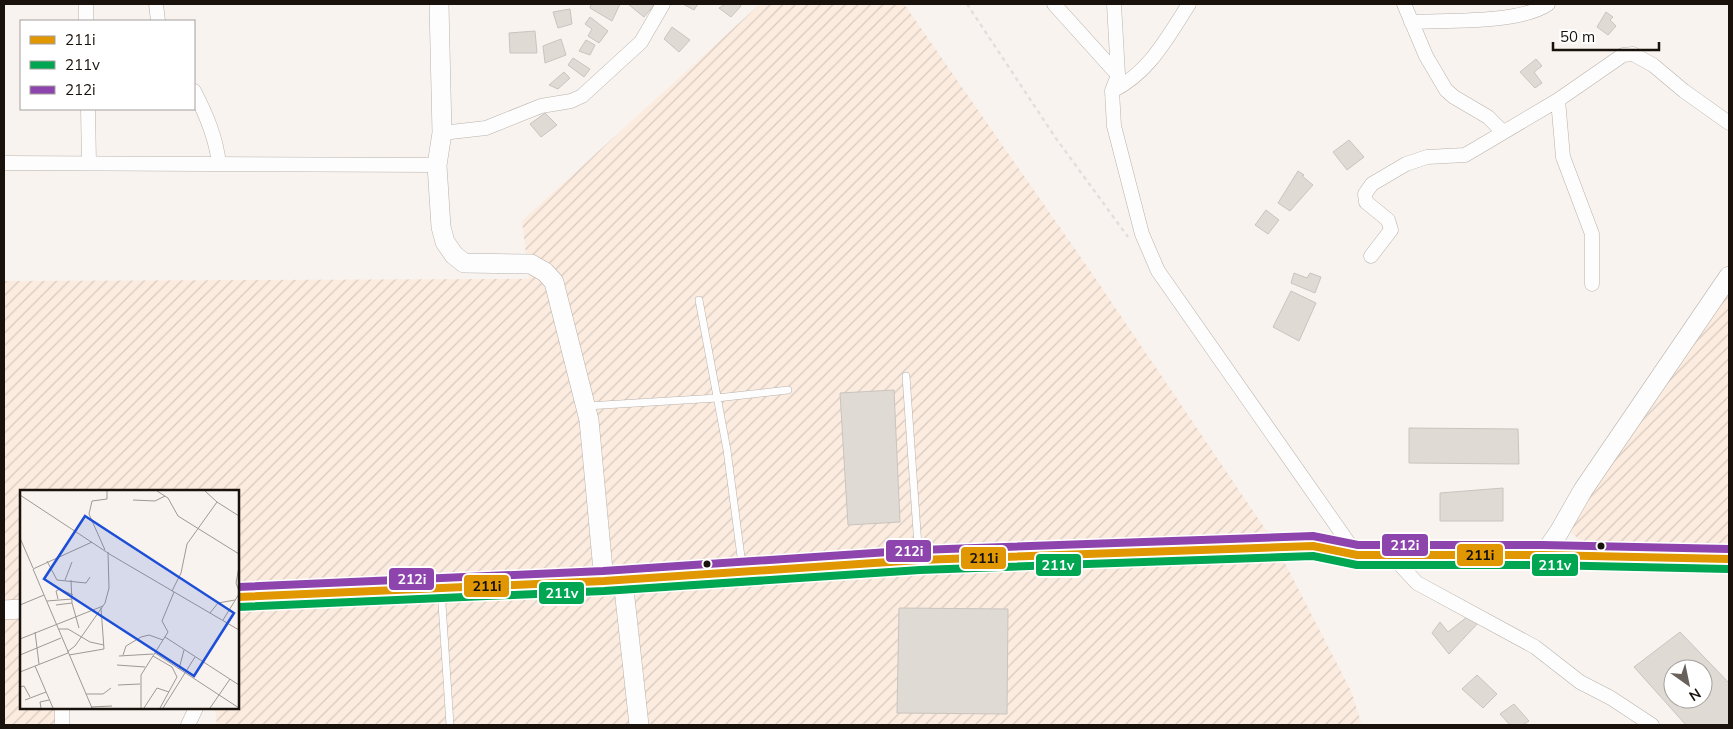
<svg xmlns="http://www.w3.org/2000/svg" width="1733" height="729" viewBox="0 0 1733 729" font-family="Mulish,sans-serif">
<defs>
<pattern id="industrial-furrows" width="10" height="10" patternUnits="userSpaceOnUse" patternTransform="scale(1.25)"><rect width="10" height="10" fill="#fcece0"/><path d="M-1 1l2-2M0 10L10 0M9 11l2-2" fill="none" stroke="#d7c9bf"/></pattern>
</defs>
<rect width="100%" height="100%" fill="#f8f3ef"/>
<path fill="url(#industrial-furrows)" d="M760 4H904L1091 272 1274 542 1351 691 1362 725H217L215 708H238V492H21V708H57V725H4V281L529 279 522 221Z
M1729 287V548L1588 546 1570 532 1571 520Z"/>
<path fill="#e0dad5" stroke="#cac4bf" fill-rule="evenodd" d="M591 4H620L612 21 590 8Z
M628 4H655L644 17Z
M683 4H698L694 10Z
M725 4H740L741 6 731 17 719 8Z
M570 9 572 24 558 28 553 12Z
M1606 12 1613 17 1610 20 1616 26 1608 35 1597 27Z
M590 17 608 31 599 43 588 36 592 29 585 24Z
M672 27 690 40 679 52 664 39Z
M535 31 537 53H510L509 33Z
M561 39 566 55 545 63 543 46Z
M586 40 595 45 590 55 579 51Z
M573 58 590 69 584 77 568 65Z
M1536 59 1542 66 1534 72 1542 83 1535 88 1520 72Z
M564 72 570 78 558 89 549 85Z
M545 113 557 125 541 137 530 124Z
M1349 140 1364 157 1347 170 1333 152Z
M1298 171 1304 175 1302 176 1313 185 1290 211 1278 203Z
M1266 210 1279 220 1268 234 1255 225Z
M1294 273 1307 278 1310 273 1321 277 1315 293 1291 283Z
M1291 291 1316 303 1299 341 1273 327Z
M894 390 900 522 848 525 840 393Z
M1409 428 1518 429 1519 464 1409 463Z
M1503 488V521H1440V493Z
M899 608 1008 609 1007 714 897 713Z
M1472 613 1479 622 1449 654 1432 633 1440 622 1448 632Z
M1680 632 1729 683V725H1686L1634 667ZM1673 669H1703V699H1673Z
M1477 675 1497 694 1483 708 1462 689Z
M1514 704 1529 721 1523 725H1510L1500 714Z"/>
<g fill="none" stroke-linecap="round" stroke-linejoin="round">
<g stroke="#b8b2ac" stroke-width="8">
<path id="lane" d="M699 300 727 450 743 572
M906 376 919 560
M587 406 717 398 788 390
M441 589 450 725"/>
</g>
<g stroke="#b8b2ac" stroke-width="15">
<path id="street" d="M86 4V21
M156 4 158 21
M1054 4 1118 75
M1114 4 1118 75 1112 91 1114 126 1142 234 1158 271 1357 555
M1404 4 1426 56 1446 90 1454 97 1488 117 1503 132
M1411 22C1449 20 1518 24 1548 4
M194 91C206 114 216 137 219 164
M1112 91C1149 73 1167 38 1189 4
M1558 100 1563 157 1592 234V284
M88 109 89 163
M442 133 486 128 541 106 571 101 582 96 641 42 663 4
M4 163 437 165
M1371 256 1391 230 1388 220 1366 202 1365 194 1372 184 1406 164 1427 157 1465 155 1477 148 1558 100 1623 55 1633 54 1653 65 1684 91 1729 123
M1391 555 1417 583 1535 647 1580 682 1611 698 1652 725
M62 708V725
M188 725 196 708"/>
</g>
<g stroke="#b8b2ac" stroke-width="20">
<path id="secondary" d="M439 4 442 133 437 165 441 227 445 242 454 255 464 263 531 264 545 272 554 282 589 420 604 581
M1543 555 1559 532 1583 490 1729 276
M623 580 639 725
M238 597 604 581 919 560 1313 546 1323 547 1357 555H1543L1729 559
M4 610 21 609"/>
</g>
<path stroke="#e1dfde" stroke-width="2.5" stroke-dasharray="4 4" stroke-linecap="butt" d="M967 4 1055 137 1128 237"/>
<use href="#lane" stroke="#fefdfd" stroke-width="7"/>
<use href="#street" stroke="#fefdfd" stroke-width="14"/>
<use href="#secondary" stroke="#fefdfd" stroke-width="19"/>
<g stroke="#fff" stroke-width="11">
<path id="bus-1" d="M238 597 604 581 919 560 1313 546 1357 555H1543L1729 559"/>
</g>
<g stroke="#fff" stroke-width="11">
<path id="bus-2" d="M238 607 604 591 920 570 1313 556 1357 565H1543L1729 569"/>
</g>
<g stroke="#fff" stroke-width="11">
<path id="bus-3" d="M238 587 603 571 919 550 1313 536 1358 545H1543L1729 549"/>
</g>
<use href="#bus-1" stroke="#e19701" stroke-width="8"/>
<use href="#bus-2" stroke="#00a651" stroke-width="8"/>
<use href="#bus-3" stroke="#8e44ad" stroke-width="8"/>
</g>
<g fill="#19110b" stroke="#fff" stroke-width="2">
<circle cx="1601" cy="546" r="4.5"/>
<circle cx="707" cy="564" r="4.5"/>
</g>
<g transform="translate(20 490)">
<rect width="219" height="219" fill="#f8f3ef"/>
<path fill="none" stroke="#9f9994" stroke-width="1" d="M137 1 148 8 158 26 219 64M0 5 91 65 219 140M113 10 135 11 145 6M197 12 219 26M0 48 13 78M85 60 69 24 72 11 87 9V1M27 71 37 90 66 93 70 87M219 77 216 93 219 101M45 90 52 72M51 90 52 113 59 138M152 101 161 83 167 54 197 12 185 1M38 109 36 101 40 99 53 105M27 111 52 109M0 115 24 105M36 115 52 113M190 123 198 113 215 110M203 130 219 104M38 139H48L70 152 84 155M15 142 19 174M145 147 219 195M0 149 83 116M47 162 55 156 85 113 89 98 88 62M135 163 219 218M0 165 41 148M49 165 84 159 81 118M103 165 106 156 121 147 129 145 143 150M99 166 133 164M133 166 152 177 157 187 140 218M97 175 125 177M15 176 33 218M159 179 164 160M0 182 48 163M98 195 120 194M0 197 4 196 10 207M66 204H83L91 198M5 210 26 202M71 217 92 216M21 218 20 212 29 210M72 218 13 79 72 52M121 218V185L148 142 142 131 154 102M124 218 137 198 149 202M143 218 175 167M190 218 210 189"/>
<path fill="#1d4ed8" fill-opacity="0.15" stroke="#1d4ed8" stroke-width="2.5" d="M65 26 214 123 174 186 24 89Z"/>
<rect width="219" height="219" fill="none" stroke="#19110b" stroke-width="2.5"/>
</g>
<g stroke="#fff" stroke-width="2">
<rect x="1381" y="533" width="48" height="24" rx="5" fill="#8e44ad"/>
<rect x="885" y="539" width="47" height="24" rx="5" fill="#8e44ad"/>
<rect x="1456" y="543" width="48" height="24" rx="5" fill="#e19701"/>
<rect x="960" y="546" width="47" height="24" rx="5" fill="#e19701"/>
<rect x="1035" y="553" width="47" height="24" rx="5" fill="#00a651"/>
<rect x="1531" y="553" width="48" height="24" rx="5" fill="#00a651"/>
<rect x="388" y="567" width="47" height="24" rx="5" fill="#8e44ad"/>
<rect x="463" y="574" width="47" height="24" rx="5" fill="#e19701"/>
<rect x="538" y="581" width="47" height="24" rx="5" fill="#00a651"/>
</g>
<g font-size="14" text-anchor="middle" font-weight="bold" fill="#fff">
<text x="1405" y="550">212i</text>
<text x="909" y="556">212i</text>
<text x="1058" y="570">211v</text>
<text x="1555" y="570">211v</text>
<text x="412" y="584">212i</text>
<text x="562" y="598">211v</text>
</g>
<g font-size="14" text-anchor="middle" font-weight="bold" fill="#111">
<text x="1480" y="560">211i</text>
<text x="984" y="563">211i</text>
<text x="487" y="591">211i</text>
</g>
<rect width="1733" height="729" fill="none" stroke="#19110b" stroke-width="10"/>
<rect x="20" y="20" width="175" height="90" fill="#ffffff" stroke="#a3a09d"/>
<rect x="30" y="36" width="25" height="8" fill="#e19701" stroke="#a3a09d"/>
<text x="65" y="45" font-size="15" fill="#19110b">211i</text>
<rect x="30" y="61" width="25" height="8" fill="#00a651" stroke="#a3a09d"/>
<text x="65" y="70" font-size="15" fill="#19110b">211v</text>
<rect x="30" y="86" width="25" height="8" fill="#8e44ad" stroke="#a3a09d"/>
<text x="65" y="95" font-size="15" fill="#19110b">212i</text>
<g transform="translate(1688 684) rotate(147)"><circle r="24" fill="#ffffff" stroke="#a3a09d"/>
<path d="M0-4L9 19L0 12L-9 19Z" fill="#67605b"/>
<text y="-8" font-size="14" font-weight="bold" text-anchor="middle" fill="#19110b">N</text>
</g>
<path d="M1553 42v8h106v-8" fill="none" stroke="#19110b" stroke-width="2.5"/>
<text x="1560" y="42" font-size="15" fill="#19110b" stroke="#ffffff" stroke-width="4" paint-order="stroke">50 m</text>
</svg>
